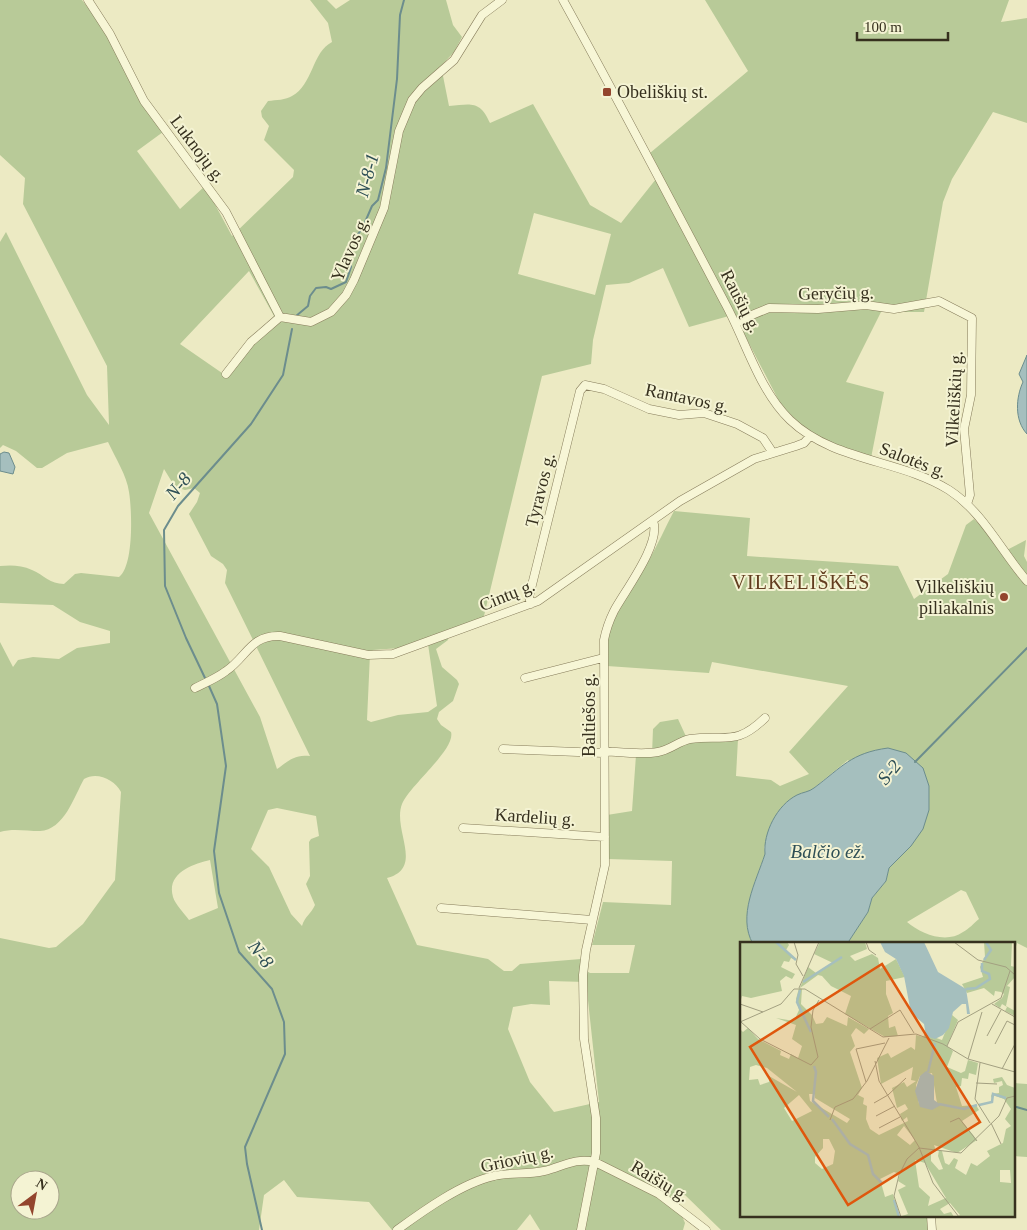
<svg xmlns="http://www.w3.org/2000/svg" width="1027" height="1230" viewBox="0 0 1027 1230" font-family="'Times New Roman',serif">
<rect width="100%" height="100%" fill="#eceac3"/>
<path fill="#b8ca98" fill-rule="evenodd" d="M0 0H82L105 30 163 132 137 151 180 209 205 186 232 236 293 177 294 170 264 140 269 126 262 117 261 111 268 101C276 100 286 100 292 96 313 85 312 52 332 42L328 23 310 0H327L336 9 350 0H446L453 25 462 37 454 52 441 66 449 106C471 104 480 100 490 123L533 104 590 205 621 223 656 179 729 316 689 327 663 268 629 283 606 285 593 340 591 364 542 376 483 620 447 630 448 640 436 649 442 667 457 680 459 684 453 701 439 712 437 719 441 725 451 732C456 749 410 785 402 804 392 830 425 868 387 878L417 945 488 959 504 971H512L520 964 581 959 580 967 590 973H629L635 945H592L603 902 671 905 672 861 608 859 607 815 632 811 636 755 652 754 653 729 660 722 678 719 689 743 738 739 736 776 771 780 780 786 809 774 789 752 848 686 712 662 709 673 607 666C601 627 630 593 649 560 658 544 665 528 674 511L750 518 747 556 898 566 914 599 948 574 966 525 974 519 983 528 1001 553 1026 540 1024 556 1027 562V948L1017 943 1013 956V944H847L868 912 872 898 886 881 889 868 911 846 848 760 809 792 797 795 764 847 765 854C756 882 737 916 753 944H741V1216H934L935 1230H721L685 1195 680 1197 679 1209 685 1223 683 1230H540L530 1214 517 1230H392L369 1202 297 1197 284 1180 264 1195 259 1230H0V938L49 948 56 947 83 924 115 880 121 792C115 780 97 771 84 779 74 797 64 830 40 831 26 831 13 828 0 832V642L13 667 18 660 33 657 59 659 77 648 110 643V631L80 622 53 605 0 603V566C11 565 21 565 32 570 44 575 50 584 64 584L75 574 81 573 119 577C134 566 132 510 129 492 127 476 115 457 108 442L67 453 42 468H37L16 451 3 445 0 448V242L6 232 87 395 109 425 107 366 23 204 25 178 0 155ZM534 213 611 234 595 295 518 274ZM249 271 274 316 222 373 180 344ZM164 469 175 487 185 490 194 488 200 493 197 502 189 514 211 556 223 564 227 570 225 583 310 756C294 754 289 761 277 769L260 717 149 513ZM425 638 428 644 437 706 428 712 398 715 371 722 367 720 370 654 373 650 400 648ZM277 808 316 816 319 836 311 839 309 842 310 876 306 884 315 905C311 914 305 916 302 926L291 914 269 867 251 849 268 810ZM210 860 218 908 189 920C184 913 175 904 173 897 166 873 193 864 210 860ZM961 890 966 892 979 919C974 923 969 929 963 932 946 944 921 934 907 922ZM549 981 586 982 599 1102 554 1112 530 1082 508 1029 513 1007 531 1004 550 1005ZM20 1180H50V1210H20Z
M705 0H1009L1001 22 1027 18V123L993 112 952 179 943 202 924 312H881L846 382 884 392 871 458C833 445 804 435 779 401L650 153 748 71Z
M1013 1083 1027 1084V1157L1013 1156Z"/>
<path fill="#a5bfbe" stroke="#6c8d8d" d="M1027 355V434C1014 420 1016 397 1023 382L1019 374Z
M4 452 9 453 15 467 13 474 0 471V454Z
M888 748 906 753 923 768 929 786V810L923 829 911 846 889 868 886 881 872 898 868 912 847 944H753C737 916 756 882 765 854 763 833 777 805 797 795 803 792 809 792 814 788 842 767 851 753 888 748Z"/>
<g fill="none" stroke-linecap="round" stroke-linejoin="round">
<path stroke="#6c8d8d" stroke-width="2" d="M296 316 308 306 310 296 316 288 326 287 331 289 346 282 351 267 349 259H345V256L354 239 362 229 372 206 378 200 386 168 397 79 400 15 404 0
M205 678 186 638 165 586 164 530 178 506 251 424 283 375 292 329
M209 686 217 704 226 766 214 851 219 893 239 952 272 989 284 1022 285 1054 245 1147 247 1164 262 1230
M915 762 1027 648
M1013 1106 1027 1110"/>
<g stroke="#867c5b" stroke-width="9">
<path id="minor" d="M88 0 110 34 144 101 226 212 280 317
M563 0C619 101 672 203 726 305 746 342 759 390 790 420 834 462 900 459 949 490 983 512 1001 551 1027 581
M280 317 311 322 331 312 346 295 354 280 384 208 399 131 412 100 422 88 454 60 482 15 502 0
M736 324 747 317 769 308 818 309 866 305 894 309 939 301 972 318 971 395 964 429 970 495 967 504
M226 374 251 342 280 317
M531 604 529 597 580 391 585 385 604 389 649 409 679 415 704 413 737 424 763 438 773 453
M525 678 603 658
M195 688C205 683 217 678 226 671 247 657 250 635 280 636L368 655 393 654 538 601 680 501 754 459 796 446 804 443 810 436
M503 749 603 753
M603 751C621 752 641 755 658 752 670 750 679 741 690 739 726 734 735 747 765 718
M463 828 605 837
M441 908 592 920
M931 1216 932 1230
M397 1230C423 1211 462 1183 494 1176 510 1172 527 1175 544 1171 562 1167 575 1157 595 1162L659 1194 706 1230
M581 1230 596 1153V1118L584 1039 583 975 586 950 605 865 604 640C606 630 609 621 614 611 624 592 662 543 653 521"/>
</g>
<use href="#minor" stroke="#f7f6d6" stroke-width="8"/>
</g>
<g fill="#93452d" stroke="#f4f3d3" stroke-width="2">
<rect x="602" y="87" width="10" height="10" rx="2.5"/>
<circle cx="1004" cy="597" r="5"/>
</g>
<g text-anchor="middle" dominant-baseline="central" stroke-width="4" stroke-linejoin="round" paint-order="stroke">
<g font-size="18" fill="#36301e" stroke="#f4f3d3" text-anchor="start">
<text x="617" y="92">Obeliškių st.</text>
<text x="994" y="587" text-anchor="end">Vilkeliškių<tspan x="994" dy="21">piliakalnis</tspan></text>
</g>
<g font-size="18" fill="#36301e" stroke="#f4f3d3">
<text transform="translate(198 149) rotate(53)">Luknojų g.</text>
<text transform="translate(350 249) rotate(-66)">Ylavos g.</text>
<text transform="translate(836 293) rotate(-1)">Geryčių g.</text>
<text transform="translate(741 301) rotate(63)">Raušių g.</text>
<text transform="translate(687 398) rotate(12)">Rantavos g.</text>
<text transform="translate(954 399) rotate(-87)">Vilkeliškių g.</text>
<text transform="translate(913 460) rotate(21)">Salotės g.</text>
<text transform="translate(540 490) rotate(-76)">Tyravos g.</text>
<text transform="translate(507 595) rotate(-22)">Cintų g.</text>
<text transform="translate(589 715) rotate(-90)">Baltiešos g.</text>
<text transform="translate(535 817) rotate(4)">Kardelių g.</text>
<text transform="translate(517 1159) rotate(-12)">Griovių g.</text>
<text transform="translate(660 1181) rotate(31)">Raišių g.</text>
</g>
<g font-size="19" font-style="italic" fill="#2e4f56" stroke="#f4f3d3">
<text transform="translate(367 175) rotate(-75)">N-8-1</text>
<text transform="translate(178 486) rotate(-50)">N-8</text>
<text transform="translate(889 772) rotate(-51)">S-2</text>
<text x="828" y="851">Balčio ež.</text>
<text transform="translate(261 954) rotate(53)">N-8</text>
</g>
<g font-size="20" letter-spacing="1" fill="#623d1f" stroke="#f4f3d3">
<text x="801" y="582">VILKELIŠKĖS</text>
</g>
</g>
<g transform="translate(740 942)">
<rect width="275" height="275" fill="#eceac3"/>
<path d="M0 0H47L49 3 46 8 56 18 51 16 49 20 44 19 41 25 55 32 52 37 46 34 40 39 42 49 11 56 2 54 0 61ZM80 0H125L127 7 110 14 115 19 132 12 138 16 140 27 156 17 165 35 146 39V52L153 71 148 74 149 86 155 84 158 94 145 95 105 72 111 54 91 44 82 34 78 33 60 46 68 25 76 31 93 21 74 12ZM244 0H272L271 24 275 25V35L267 44 270 45 266 64 275 69V74L265 69 267 65 262 62 260 66 254 62 262 56 264 52 261 50 255 49 254 54 244 46 227 51 222 42 243 35 240 25 245 15ZM59 46 62 47 61 62 72 73 76 82 83 81 87 75 107 84 108 75 129 87 124 92 116 86 111 93 115 104 110 110 122 146 118 153 124 156 123 162 127 164 126 177 130 187 139 193 168 179 167 175 162 179 160 172 168 167 165 162 157 166 152 146 164 140 167 145 176 139 171 138 173 125 141 142 137 116 148 111 151 116 171 105 175 108 176 93 183 95 185 92 202 98 212 73 218 78 207 104 213 109 207 125 221 131 225 129 228 118 238 121 236 133 229 131 228 137 222 136 221 144 216 145 222 164 236 163 239 168 222 179 237 198 217 211 194 203 196 209 191 212V219L199 228 203 227 198 214 199 208 202 209 205 221 209 223 214 216 218 218 215 226 226 233 231 221 237 224 250 214 247 209 263 201 266 187 271 184 265 177 271 167 264 157 253 153V160L251 154 252 152 259 151V145L263 143 262 139 254 141 253 137 262 135 267 143 275 146V275H216L220 273 210 261 200 267 204 272 211 270 214 275H0V87L3 90 8 86 18 97 41 109 40 113 49 117 51 112 58 116 62 104 52 97 56 83 36 76 54 79 59 68 56 57ZM16 123 27 126 57 150 29 134V140L20 143 18 137 9 138 10 125ZM192 131 197 161 179 162 176 143 180 134ZM69 152H75V156L110 177 107 181 70 159ZM59 153 72 169 52 179 44 166ZM164 184 175 198 170 203 157 193ZM83 197H89L95 209 93 222 82 227 75 221V215L83 206ZM175 218 185 221 206 256 188 264 190 255 179 245ZM260 228H270L271 241 260 240ZM154 230 160 232 158 239 166 244 158 248 168 272 159 275 153 252 145 255 140 237Z" fill="#b8ca98" fill-rule="evenodd"/>
<path d="M140 0H184L198 30 226 47 230 72H227L226 62H222L213 70 209 86 203 93 195 97 186 94 184 82 171 71 164 34 156 17 145 10ZM186 129 194 134V158L201 163 192 168 180 165 175 149 180 134Z" fill="#a5bfbe"/>
<path fill="none" stroke="#a5bfbe" stroke-width="2.5" d="M36 0 56 18M244 18 251 8 246 0M63 40 102 15M226 47 236 46 250 37 249 32 242 29V21M60 48 57 60 71 90M74 124 76 130 73 159 89 175M188 130 195 101M199 162 224 167 237 163M239 163 252 160 253 152 266 156M92 177 110 202 128 213 133 232 142 241M154 258 159 275"/>
<path fill="none" stroke="#a3a081" stroke-width="1" d="M54 0 58 13 56 22 63 34M126 0 129 8 136 13M214 0 238 18 266 25 275 33M59 46 79 0M0 62 23 70M252 62 275 75M0 80 41 62 54 47H65L143 95 176 92 203 102 228 117 275 130M1 80 20 97 71 123M130 87 160 68 174 91M247 94 261 68M255 102 267 79 275 83M207 104 218 80 261 56 270 29M228 117 242 70M135 119 139 139 179 205 193 241 219 275M240 121 235 157 250 181M71 123 78 115 71 85 73 68 79 58M262 127 275 102M126 140 116 107 145 101M236 141 257 142M148 153 166 136M134 161 148 153M136 174 155 164M90 178 95 165 113 157 127 139 149 96M210 180 219 176 237 199M251 181 261 202M139 186 160 175M179 206 221 211 259 174 267 156 275 154M161 275 154 254 159 233 167 217 179 206"/>
<path fill="#df570d" fill-opacity="0.15" stroke="#df570d" stroke-width="2.5" d="M142 22 240 180 108 263 10 105Z"/>
<rect width="275" height="275" fill="none" stroke="#36301e" stroke-width="2.5"/>
</g>
<g transform="translate(35 1195) rotate(32)"><circle r="24" fill="#f4f3d3" stroke="#a8a58b"/>
<path d="M0-4L9 19L0 12L-9 19Z" fill="#93452d"/>
<text y="-8" font-size="14" font-weight="bold" text-anchor="middle" fill="#36301e">N</text>
</g>
<path d="M857 32v8h91v-8" fill="none" stroke="#36301e" stroke-width="2.5"/>
<text x="864" y="32" font-size="15" fill="#36301e" stroke="#f4f3d3" stroke-width="4" paint-order="stroke">100 m</text>
</svg>
